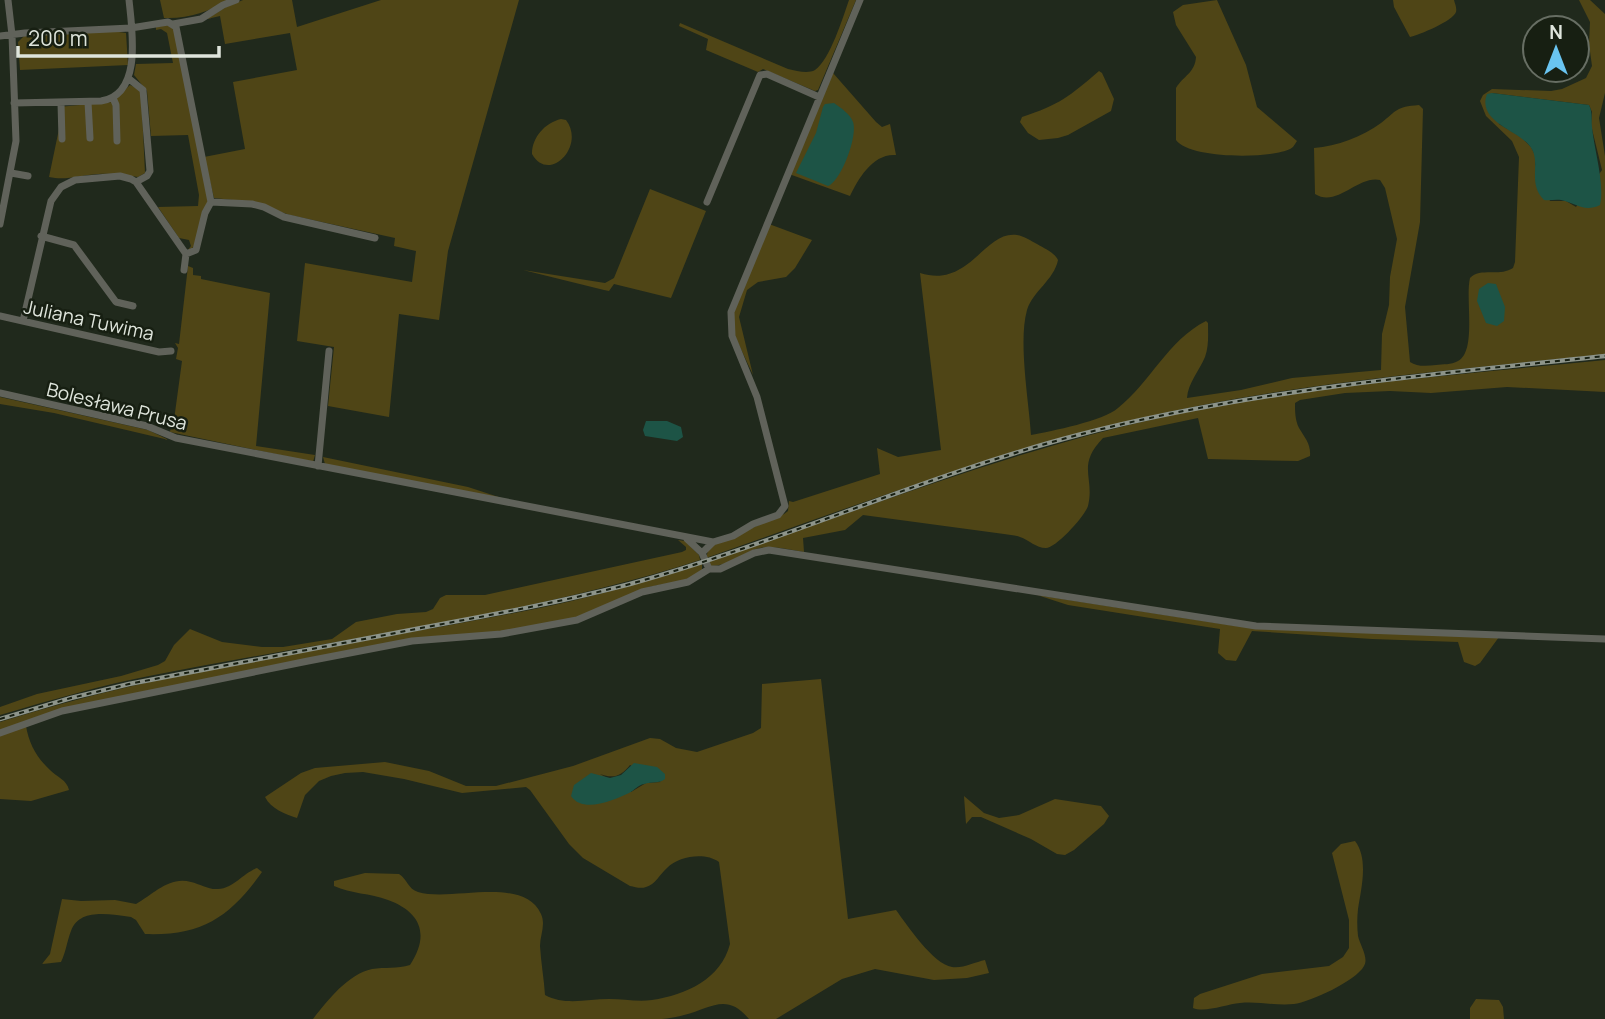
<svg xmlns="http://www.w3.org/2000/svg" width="1605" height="1019" viewBox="0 0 1605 1019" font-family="Manrope,sans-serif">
<rect width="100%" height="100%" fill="#20291c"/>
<path fill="#4f4516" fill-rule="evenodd" d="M160 0H229C207 12 189 19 164 18Z
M243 0H292L297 27 381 0H519L448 251 439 320 399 314 389 417 328 406 334 347 297 341 305 263 412 282 416 251 394 246 395 238 290 215 252 202 214 198 204 157 245 149 233 82 297 70 290 33 225 44 220 16 207 19 226 7Z
M849 0H856L818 90 815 91 763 69 758 72 706 50 708 39 679 26 680 23 788 69C797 71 808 74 815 70 830 60 843 17 849 0Z
M1217 0 1246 65 1257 107 1297 141C1294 145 1294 147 1290 149 1270 159 1189 159 1176 140V88C1183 76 1195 73 1196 57L1176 25 1173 12 1183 5Z
M1393 0H1454C1455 4 1457 8 1456 12 1453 21 1419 35 1410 37L1394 7Z
M1579 0H1590L1605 14V93L1599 118 1605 156V354C1446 371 1284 383 1128 421 984 456 846 509 706 558L709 547 784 514 788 511 789 501 793 502 880 474 877 448 898 457 941 450 920 273C970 289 984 230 1017 235 1024 236 1031 241 1037 244 1045 249 1054 252 1058 260 1054 280 1033 291 1027 310 1018 342 1029 401 1031 435 1052 431 1103 421 1118 408 1150 383 1168 340 1206 321L1208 323C1208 335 1209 346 1205 357 1199 371 1188 383 1187 398L1241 390 1292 378 1381 370 1382 334 1389 305 1390 277 1397 239 1385 188 1380 180C1358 175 1337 208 1315 194L1314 148C1337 146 1362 137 1381 123 1398 110 1395 107 1419 105L1423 109 1420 222 1405 307 1410 362C1417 367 1427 366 1436 365 1443 364 1451 365 1458 361 1477 351 1465 298 1470 278 1480 267 1500 277 1513 268L1515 262 1519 157 1512 141 1486 116 1480 101 1483 95 1492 89 1551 91 1562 89 1586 78 1592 66 1589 44 1590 22ZM1492 93 1589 105 1592 112 1591 125 1602 170 1576 207 1566 201H1550L1535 164V155L1531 147 1521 137 1499 124Z
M167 25 174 29 207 193 208 204 194 247 188 250 191 246 189 240 179 238 158 207 198 206 199 195 188 135 151 136 147 91 134 75 136 64 173 63 167 33 161 29 156 30V27Z
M112 31 126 33 128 65 20 70 18 42 25 35Z
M1099 71 1102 73 1114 99 1111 111 1068 135 1058 138 1039 140 1028 133 1020 122 1022 117C1059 105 1070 96 1099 71Z
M833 73 876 122 882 127 890 124 896 155C873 153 858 179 850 196L789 174Z
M130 85 141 90 145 173 138 177C124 175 112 173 98 174 80 175 66 181 49 177L59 129 58 107 112 102Z
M561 119 566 120C586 146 549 184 532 154 532 137 545 123 561 119Z
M650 189 706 211 671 298 614 284 609 291 604 290 523 270 605 283 614 278Z
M769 224 812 240 795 268 786 277 758 282 747 290 739 317 753 375 733 332V313Z
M188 266 193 268V275L201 276V279L270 293 256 446 315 455 313 462 170 432 171 426 168 420H174L182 361 176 359 178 348 175 343 179 344Z
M1605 360V392L1507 387 1431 393 1390 391 1345 393 1300 400 1295 403C1295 411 1295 420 1299 428 1305 438 1311 444 1310 456L1298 461 1208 459 1198 418 1103 438C1076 466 1095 477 1088 506 1085 516 1056 548 1046 548 1036 548 1029 540 1020 537 1015 535 1009 535 1004 534L863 515 845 530 803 538 804 552C787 549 769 544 753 550 739 556 727 566 711 566L708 562C859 510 1007 452 1163 417 1308 385 1457 375 1605 360Z
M0 397 148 430 169 440 54 413 0 404Z
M323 457 468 487 511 501 325 464Z
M678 540 685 541 699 555 700 560C522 617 336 639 154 675 102 685 51 700 0 715V707L37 694 121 676 158 665 165 661 174 645 190 629 222 642 262 647H283L332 639 356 622 397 614 426 612 433 609 440 598 446 595H485L682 552 686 550V547Z
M702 564V571L685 580 649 587 588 615 504 632 454 635 122 696 0 731V722C179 665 370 643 554 605 604 594 653 579 702 564Z
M1037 595 1236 626 1499 637 1480 663 1475 666 1464 662 1458 642 1372 639 1252 631 1236 661 1226 660 1218 653 1220 629 1068 605Z
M821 679 848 919 896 910C907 925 933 964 952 967 962 969 975 962 985 960L989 973 967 978 934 980 875 969 842 979 776 1019H749C727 992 711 1008 684 1015 677 1017 670 1018 662 1019H313C327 1001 348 974 372 969 385 967 397 969 410 965 430 935 421 912 388 900 370 893 351 894 334 886V881L365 873 399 874C407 879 408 889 418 892 452 902 523 875 541 914 546 925 540 935 540 946 541 963 544 979 545 995 565 1006 588 999 609 999 623 999 638 1002 652 1000 686 995 721 979 730 944L719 862C705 852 679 856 667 868 660 874 655 885 646 887 641 889 635 887 630 886L583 858 569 844 530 790 526 787 462 793 404 779 363 772 345 773 331 776 319 781 305 795 297 818C285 814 271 809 265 797L301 773 315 768 385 762 429 771 466 786H496L573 766 650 738 660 739 676 748 697 752 753 733 761 728 762 684ZM630 765 661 782 646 783 631 792 600 774C614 779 621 776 630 765Z
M26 726C29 744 37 758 50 770 57 777 67 780 69 790L31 801 0 799V735Z
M964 796 984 813 999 818 1019 815 1055 799 1101 806 1109 816 1104 824 1074 850 1065 855 1057 854 1031 839 981 817H972L966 824Z
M1355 841C1369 859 1361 889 1358 909 1357 918 1357 927 1358 936 1360 945 1369 958 1364 966 1356 981 1310 1002 1294 1004 1276 1006 1258 1001 1240 1003 1227 1004 1205 1013 1193 1008L1194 998 1200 994 1262 974 1329 966 1343 957 1349 948V920L1332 853 1341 844Z
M257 868 262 872C230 917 202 936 145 934L136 920 131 917C111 915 80 907 71 931 67 941 66 952 61 962L42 964 50 954 62 899 81 901 115 900 136 904C154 894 169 876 191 882 200 884 209 890 218 889 234 888 243 873 257 868Z
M1476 999 1499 1000 1503 1007 1504 1019H1470V1008Z"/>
<path fill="#1d5446" d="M1492 93 1589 105C1593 113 1591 119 1592 127 1594 149 1605 184 1600 205 1584 213 1576 203 1561 200 1555 199 1550 201 1544 200 1526 182 1543 161 1529 145 1515 129 1477 121 1487 94Z
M834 103C841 108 850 114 853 122 858 136 841 181 828 186L796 173 816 133 823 107 825 104Z
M1488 283 1496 284 1505 307 1504 321 1497 326 1486 323 1477 301 1479 289Z
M646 421H667L681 427 683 437 677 441 645 436 643 430Z
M634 763 657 767 665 774V779C659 784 652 781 644 784 638 785 635 790 629 793 614 800 583 814 571 796L574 785 591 773 610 778 621 775Z"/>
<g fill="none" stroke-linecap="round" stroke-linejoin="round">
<path stroke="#60625a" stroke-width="7" d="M173 24 201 19 223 5 236 0
M0 36 25 33 131 28 168 22 176 27 211 202 205 213 196 250 186 254
M128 78 143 90 150 171 147 176 136 182
M113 98 116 105 117 141
M88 102 90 138
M14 103 101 101C143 95 132 30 129 0
M61 103 62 139
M11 173 28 176
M211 202 252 204 264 207 284 217 375 238
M707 202 760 75 767 74 819 97
M0 224 16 141 12 35 8 0
M41 236 74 245 116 302 133 306
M0 316 159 352 171 351
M23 321 51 201 61 187 75 180 120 176 131 179 136 182 186 254 184 270
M0 393 147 426 176 438 713 542
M318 466 329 351
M687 539 702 553 709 569
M702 553 713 542 733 536 753 524 778 515 785 506 757 397 732 336 731 312 860 0
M0 733 62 711 308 661 412 641 501 634 577 620 642 592 688 582 709 569H720L754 553 769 550 1256 626 1605 639"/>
<g stroke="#8d948a" stroke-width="4.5">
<path id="rail" d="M0 719 71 698 129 684C226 665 324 647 421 628 491 615 561 602 630 584 782 542 925 475 1078 435 1251 390 1428 375 1605 356"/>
</g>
<use href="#rail" stroke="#171f12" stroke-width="2" stroke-dasharray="5" stroke-linecap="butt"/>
</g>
<g text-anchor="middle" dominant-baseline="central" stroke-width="5" stroke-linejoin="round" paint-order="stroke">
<g font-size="19" fill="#dfe5dc" stroke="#171f12">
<text transform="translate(89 320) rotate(12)">Juliana Tuwima</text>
<text transform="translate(117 406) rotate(14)">Bolesława Prusa</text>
</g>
</g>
<g transform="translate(1556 49)"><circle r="33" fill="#171f12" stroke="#676e63" stroke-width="2"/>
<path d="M0-5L12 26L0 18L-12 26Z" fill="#69c4f0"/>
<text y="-10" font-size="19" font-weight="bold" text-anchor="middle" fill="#dfe5dc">N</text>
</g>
<path d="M18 46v10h201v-10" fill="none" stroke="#dfe5dc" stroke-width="3.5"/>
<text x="28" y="46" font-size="21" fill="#dfe5dc" stroke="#171f12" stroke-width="5" paint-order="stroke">200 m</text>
</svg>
